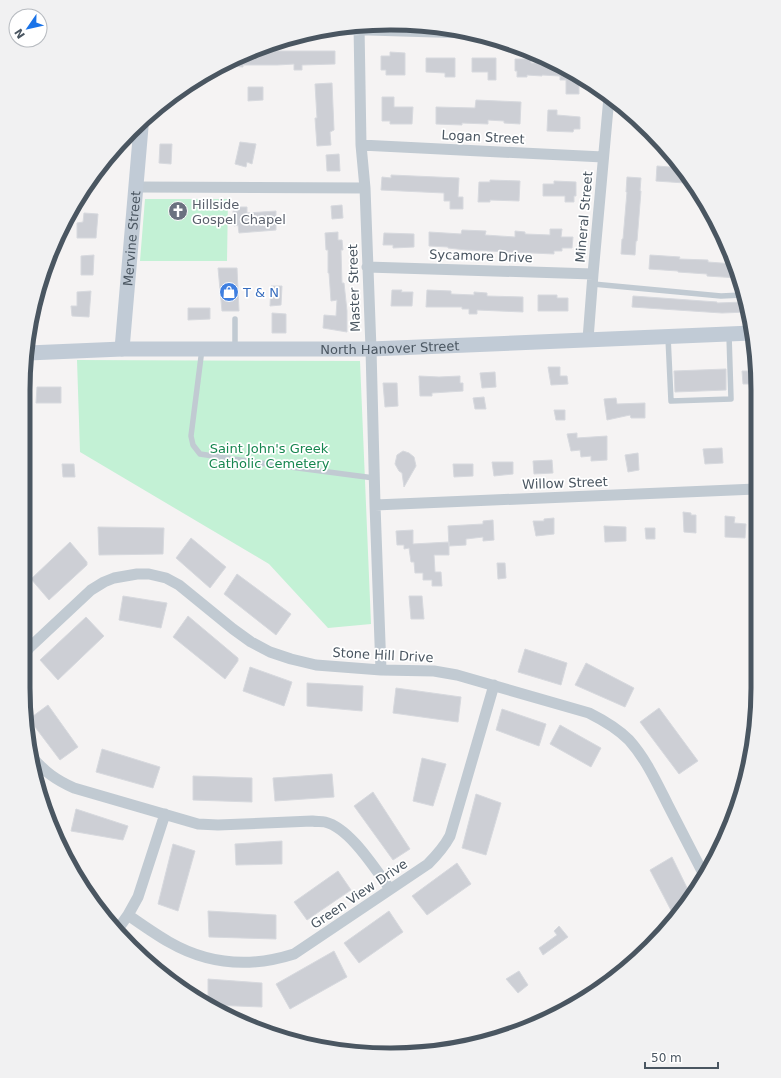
<svg xmlns="http://www.w3.org/2000/svg" width="781" height="1078" viewBox="0 0 781 1078" font-family="'DejaVu Sans',sans-serif">
<rect width="100%" height="100%" fill="#f5f3f3"/>
<path fill="#c3f1d5" d="M145 199H228L227 261H140Z
M77 360 360 361 371 624 328 628 269 564 80 452Z"/>
<path fill="#cdcfd5" stroke="#d7d9de" d="M256 51H335V64L302 65V70H294V64L277 65H243V67L233 66 232 59Z
M390 52 405 53V75H386V70H381V56H390Z
M426 58H455V77H445V73L426 72Z
M472 58H496V80H488V72H472Z
M515 59H531V63H555L574 72 579 76V94H566V80H560V76L542 75V76L527 75V77H517V71H515Z
M332 83 334 130 330 132 331 145 317 146 315 118H317L315 84Z
M248 87H263V100L248 101Z
M382 97H394V107H413L412 124H390V121H382Z
M476 100 521 102 520 124 504 123V121L488 120V124L462 123V125L436 124V107L475 108Z
M548 110H557V115L580 117V129H574L573 132 547 131Z
M240 142 256 144 252 164 247 162 246 167 235 164Z
M160 144H172L171 164 159 163Z
M339 154 340 171H327L326 155Z
M657 166 683 168 686 173 685 183 656 181Z
M391 175 459 178 458 197H463V209H450V201H444V193L381 190 382 177 391 178Z
M627 177 641 178 640 191H641L637 241H636L635 255 621 254 622 239H623L627 192H626Z
M490 180 520 181 519 201 490 200V202H478L479 182H490Z
M554 181 576 182V196H574V202H565V196H543V184H554Z
M342 205 343 218 332 219 331 206Z
M238 207H247V213L276 211V230L239 233 238 225 234 226 233 211H238Z
M84 213 98 214 96 238H77V223L83 222Z
M550 229H562L561 237H573L572 248H562V251H554V254L466 250 448 248V247L429 246V232L461 234 462 230 486 231 485 235 515 237V231L525 232V234L550 235Z
M338 232V240H342L343 250H341L342 283H344L347 311V332L323 328 324 315 336 316 337 300 331 301 329 273H328V250H326L325 233Z
M384 233 414 234V247L393 248V245H383Z
M94 255 93 275H81V256Z
M650 255 680 257 679 259 708 260V262L734 264 738 278 707 276V274L678 272V271L649 269Z
M218 268H237L239 311H222Z
M271 286H282L281 305 270 306Z
M392 290H402L401 292H413L412 306H391Z
M427 290 451 291V294L474 295V292L487 293V296L523 297V312L477 310V314H469V309H462V307H426Z
M91 291 89 317 72 316 71 306H77V292Z
M538 295H557V298H568V311H538Z
M633 296 717 302V303L744 302 747 312 722 313 632 307Z
M188 308H210V319L188 320Z
M272 313 286 314V333H272Z
M548 367H560V376H567L568 384 551 385Z
M726 369V390L675 392 674 371Z
M742 371H755V384H743Z
M495 372 496 387 482 388 480 373Z
M419 376 439 377 460 376V383H463V391L432 393V396H420Z
M383 383H397L398 406 385 407Z
M37 387H61V403H36Z
M484 397 486 409H475L473 398Z
M616 398 617 404 645 403V418H631L630 415 607 420 604 399Z
M554 410H565V420H556Z
M577 433V438L607 436V460L591 461V456L581 457 580 450 571 451 567 434Z
M722 448 723 463 705 464 703 449Z
M403 451 409 453 414 457 416 466 404 487 402 473 399 471 395 464 397 455Z
M638 453 639 470 628 472 625 455Z
M552 460 553 473 534 474 533 461Z
M492 462H513V474L494 476Z
M62 464H74L75 477H63Z
M453 464H473V476L454 477Z
M683 512 691 513V515H696V533L684 532Z
M725 516 735 517 734 523 746 524 745 538 725 537Z
M554 518V534L536 536 533 521H544V519Z
M493 520 494 540 483 541V537L466 539V545L449 546 448 526 483 524V521Z
M604 526 626 527V541L605 542Z
M98 527 164 528 163 554 99 555Z
M645 528H655V539H646Z
M413 530V544L449 542V555H434L435 572H441L442 586H432V580H423V573H415L414 562H411L409 548 404 549V545H397L396 531Z
M191 538 226 567 210 588 176 558Z
M70 542 87 562V565L49 600 31 579Z
M497 563H505L506 578 498 579Z
M237 574 291 614 276 635 224 594Z
M123 596 167 603 161 628 119 620Z
M409 596H422L424 619H411Z
M188 616 238 658V661L225 679 173 637Z
M86 617 104 636 58 680 40 660Z
M525 649 567 663 561 685 518 672Z
M586 663 634 688 625 707 575 685Z
M250 667 292 682 284 706 243 691Z
M307 683 363 686 362 711 307 706Z
M396 688 461 697 458 722 393 713Z
M48 705 78 747 60 760 29 719Z
M659 708 698 761 679 774 640 722Z
M502 709 546 724 539 746 496 730Z
M560 725 601 748 591 767 550 744Z
M102 749 160 767 153 788 96 772Z
M422 758 446 764 433 806 413 801Z
M332 774 334 797 275 801 273 778Z
M193 776 252 778V802L193 800Z
M373 792 410 849 393 860 354 806Z
M476 794 501 803 486 855 462 848Z
M76 809 128 826 123 840 71 831Z
M282 841V864L236 865 235 844Z
M173 844 195 851 178 911 158 904Z
M672 857 691 896 682 911 675 918 650 870Z
M457 863 471 884 427 915 412 896Z
M338 871 351 890 307 920 294 902Z
M208 911 276 915V939L209 937Z
M389 911 403 932 359 963 344 943Z
M559 926 568 937 543 955 539 948 557 935 554 931Z
M334 951 347 977 290 1009 276 984Z
M519 971 528 985 518 993 506 979Z
M208 979 262 983V1007L211 1005 208 1004Z"/>
<g fill="none" stroke-linecap="round" stroke-linejoin="round">
<path stroke="#c1cad2" stroke-width="5.5" d="M593 284 721 296 742 295
M235 319V348
M668 337 671 401 731 399 729 335
M202 349 191 436 193 445 200 454 260 463 374 478"/>
<path stroke="#c1cad2" stroke-width="11" d="M359 25 361 145 365 188 371 349 375 505 381 670
M336 29 468 33
M361 145 603 157
M136 187 365 188
M367 267 593 274
M588 339 593 274 609 97
M375 505 756 489
M23 657 29 648 91 590 104 582 114 578 137 574H149L166 578 179 585 233 629 251 642 270 652 291 659 316 665 381 670 434 671 457 675 589 713C603 720 617 728 629 740 646 759 657 783 668 805 680 828 692 852 704 875
M32 757C45 772 56 780 74 788L198 824 218 825 312 821C317 822 321 821 325 822 350 828 375 869 390 889
M128 915C141 924 155 934 169 942 209 965 250 968 294 954L428 864C437 855 444 847 450 836L494 685
M118 929 128 915 138 897 165 814"/>
<g stroke="#c1cbd6" stroke-width="15">
<path id="s1" d="M122 349 141 127"/>
<path id="s2" d="M28 353 122 349H371L752 333"/>
</g>
</g>
<defs>
<g id="church-disc" transform="scale(1)"><circle r="9.5" fill="#6b7280" stroke="#fff"/><path d="M-1.2-6h2.4v3.5h3.3v2.4h-3.3V6h-2.4V-.1h-3.3v-2.4h3.3Z" fill="#fff"/></g>
<g id="shop-disc" transform="scale(1)"><circle r="9.5" fill="#3f7fe0" stroke="#fff"/><path d="M-5-2.5h2.3a2.7 3.5 0 0 1 5.4 0H5L5.5 6h-11ZM-1.5-2.5h3a1.5 2.3 0 0 0-3 0Z" fill="#fff"/></g>
</defs>
<g fill-rule="evenodd">
<use href="#church-disc" x="178" y="211"/>
<use href="#shop-disc" x="229" y="292"/>
</g>
<g text-anchor="middle" dominant-baseline="central" stroke-width="3.5" stroke-linejoin="round" paint-order="stroke">
<g font-size="13" fill="#4a5661" stroke="#fff">
<text transform="translate(483 137) rotate(3)">Logan Street</text>
<text transform="translate(584 217) rotate(-85)">Mineral Street</text>
<text stroke="none"><textPath href="#s1" startOffset="111">Mervine Street</textPath></text>
<text transform="translate(481 256) rotate(2)">Sycamore Drive</text>
<text transform="translate(354 288) rotate(-92)">Master Street</text>
<text stroke="none"><textPath href="#s2" startOffset="362">North Hanover Street</textPath></text>
<text transform="translate(565 483) rotate(-2)">Willow Street</text>
<text transform="translate(383 655) rotate(3)">Stone Hill Drive</text>
<text transform="translate(359 894) rotate(-34)">Green View Drive</text>
</g>
<g font-size="13" fill="#5b616d" stroke="#fff" text-anchor="start">
<text x="192" y="204">Hillside<tspan x="192" dy="15">Gospel Chapel</tspan></text>
</g>
<g font-size="13" fill="#366cbe" stroke="#fff" text-anchor="start">
<text x="243" y="292">T &amp; N</text>
</g>
<g font-size="13" fill="#17864f" stroke="#fff">
<text x="269" y="448">Saint John's Greek<tspan x="269" dy="15">Catholic Cemetery</tspan></text>
</g>
</g>
<path d="M0 0H781V1078H0ZM390 30H391A360 360 0 0 1 751 390V688A360 360 0 0 1 391 1048H390A360 360 0 0 1 30 688V390A360 360 0 0 1 390 30Z" fill="#f1f1f2" fill-rule="evenodd"/>
<path fill="none" stroke="#4a5661" stroke-width="5" d="M390 30H391A360 360 0 0 1 751 390V688A360 360 0 0 1 391 1048H390A360 360 0 0 1 30 688V390A360 360 0 0 1 390 30Z"/>
<g transform="translate(28 28) rotate(236)"><circle r="19" fill="#ffffff" stroke="#b7bbc0"/>
<path d="M0-3L7 15L0 10L-7 15Z" fill="#1a73e8"/>
<text y="-6" font-size="11" font-weight="bold" text-anchor="middle" fill="#4a5661">N</text>
</g>
<path d="M645 1062v6h73v-6" fill="none" stroke="#4a5661" stroke-width="2"/>
<text x="651" y="1062" font-size="12" fill="#4a5661" stroke="#ffffff" stroke-width="3" paint-order="stroke">50 m</text>
</svg>
